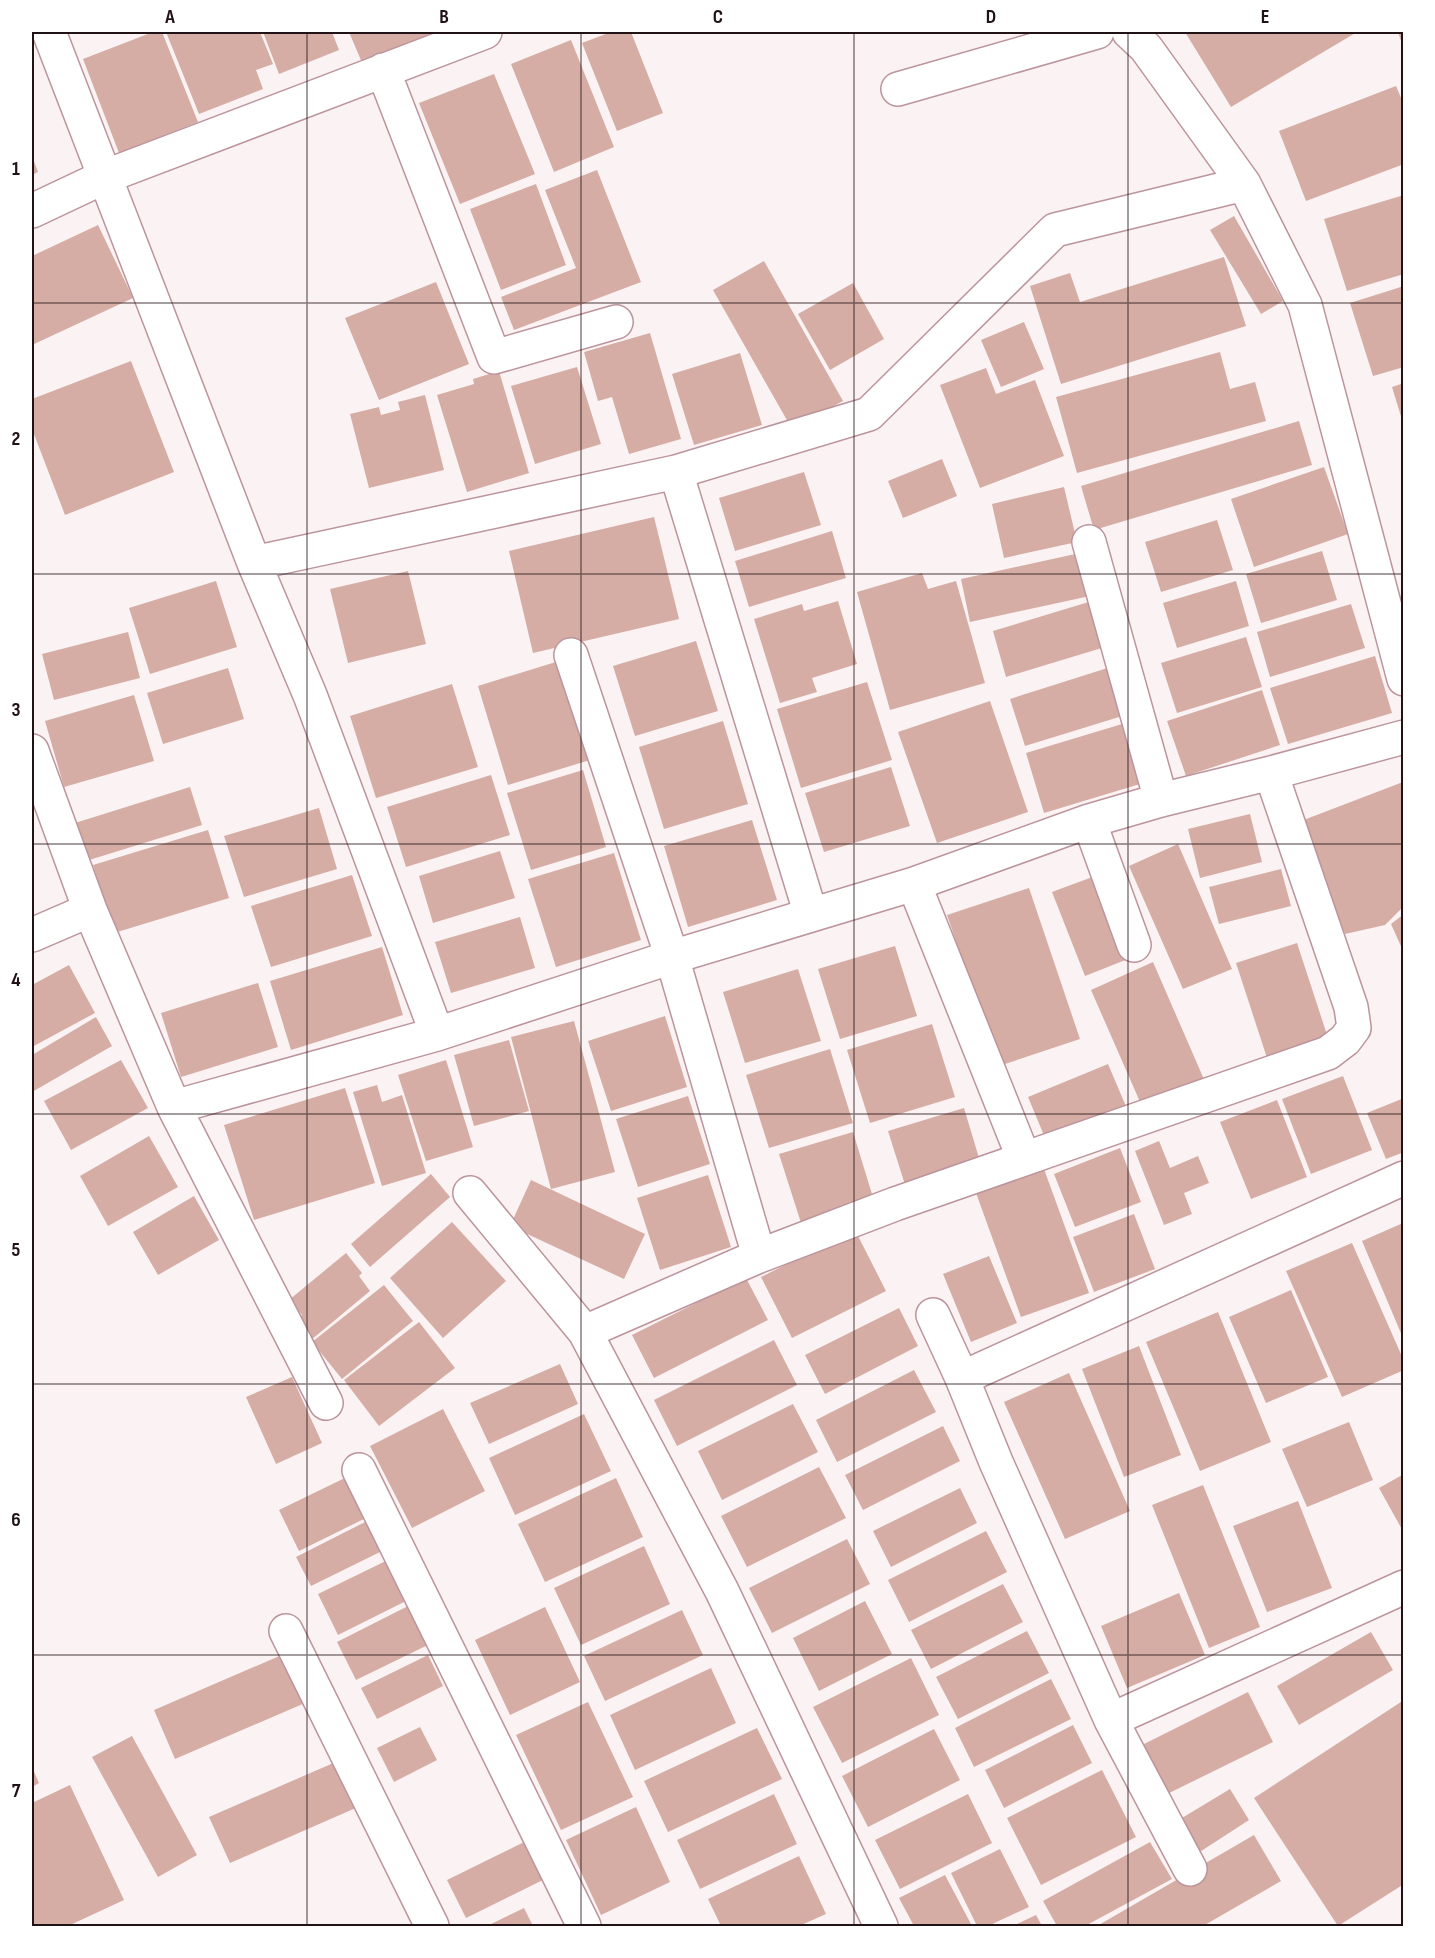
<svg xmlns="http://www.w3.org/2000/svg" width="1435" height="1958" viewBox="0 0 1435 1958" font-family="'Sofia Sans Condensed',sans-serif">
<rect width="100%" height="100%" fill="#fbf2f3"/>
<path fill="#d5ada4" d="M153 32H162L198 122 119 153 83 59Z
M166 32H260L273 64 256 70 263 89 199 114Z
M263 32H332L339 50 279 74Z
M349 32H427L430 39 363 65Z
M611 32H631L663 113 617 131 582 43Z
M1185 32H1357L1231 107Z
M1398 32H1404V47H1403Z
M571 40 614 147 554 172 511 64Z
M494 74 535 174 460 204 419 103Z
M1396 86 1404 105V164L1306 201 1279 131Z
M32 156 38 172 32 175Z
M597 170 641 282 514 330 501 297 576 268 545 190Z
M536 184 566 265 501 290 470 209Z
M1404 195V274L1347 291 1324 219Z
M1234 216 1283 301 1261 314 1210 230Z
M98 225 133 298 32 345V256Z
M1224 257 1246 326 1061 384 1030 286 1070 273 1080 302Z
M764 261 843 401 792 429 713 290Z
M436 282 469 364 379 400 345 318Z
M853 283 884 339 830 370 798 314Z
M1404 286V367L1373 376 1350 303Z
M1024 322 1044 369 1001 387 981 340Z
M650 333 681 439 629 454 612 397 598 401 584 352Z
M1220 352 1230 389 1255 382 1266 421 1077 473 1056 397Z
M740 353 762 425 694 445 672 374Z
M131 361 174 472 65 515 32 429V399Z
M577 367 601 444 535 464 511 386Z
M986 368 996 394 1035 380 1064 456 980 488 940 385Z
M499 371 529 473 467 492 437 395 474 384 473 379Z
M1404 383V423H1403L1392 387Z
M425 395 444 470 369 488 350 414 379 407 381 415 400 410 398 402Z
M1299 421 1312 465 1094 530 1081 486Z
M942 459 957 496 903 518 888 481Z
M1324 467 1348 534 1254 567 1231 499Z
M804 472 821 525 735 551 719 498Z
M1064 487 1077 542 1004 558 992 504Z
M654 517 679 619 533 653 509 551Z
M1217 520 1233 570 1161 592 1145 542Z
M832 531 846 578 749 607 735 561Z
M1322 551 1337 600 1261 623 1246 574Z
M1080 553 1090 596 970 622 961 579Z
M408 571 426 644 348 663 330 589Z
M922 573 928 589 956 581 985 683 890 710 857 592Z
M216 581 237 647 150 674 129 608Z
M1236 581 1249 626 1177 648 1163 603Z
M838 601 857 664 812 678 817 692 780 703 754 619 802 604 804 611Z
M1092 601 1105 647 1006 677 993 631Z
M1351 604 1365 648 1270 677 1257 632Z
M128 632 140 678 54 700 42 654Z
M1246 637 1262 687 1177 713 1161 663Z
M696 641 718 711 635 736 613 666Z
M1375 656 1392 713 1288 744 1270 688Z
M559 661 590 760 508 785 478 686Z
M1117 665 1132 713 1025 746 1010 699Z
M228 668 244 719 163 744 147 693Z
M867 682 892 760 801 788 777 709Z
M452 684 478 767 376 798 350 716Z
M1262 690 1280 745 1186 776 1167 721Z
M134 695 154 761 64 787 45 721Z
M990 701 1028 812 937 843 898 732Z
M723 721 748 804 664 829 639 747Z
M1132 721 1150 781 1044 813 1026 753Z
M891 767 910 826 824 852 805 793Z
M583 770 606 847 531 870 507 793Z
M491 775 510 835 406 867 387 807Z
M1403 782 1404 906 1385 925 1345 934 1301 821Z
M190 787 202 825 86 861 75 823Z
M319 808 337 869 244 897 224 836Z
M1250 814 1262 862 1200 878 1188 829Z
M752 820 777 900 688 927 664 846Z
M208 830 229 898 114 933 93 865Z
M1178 844 1232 969 1183 989 1129 866Z
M500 851 515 898 433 923 419 876Z
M614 853 641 940 556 967 528 879Z
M1281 869 1291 906 1219 924 1209 887Z
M352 875 372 936 271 967 251 906Z
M1095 876 1128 959 1085 976 1052 892Z
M1029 888 1080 1039 999 1066 947 915Z
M1404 914V953L1391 924Z
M520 917 535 968 451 993 435 942Z
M1297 943 1330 1044 1269 1064 1236 963Z
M895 946 917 1016 840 1039 818 969Z
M382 947 403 1015 291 1050 270 981Z
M1153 962 1206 1084 1144 1111 1091 990Z
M69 965 95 1013 32 1047V985Z
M798 969 821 1041 745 1063 723 992Z
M258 983 278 1047 181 1077 161 1013Z
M665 1016 687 1087 611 1111 588 1041Z
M96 1017 112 1046 32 1092V1055Z
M574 1021 615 1172 551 1189 511 1037Z
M932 1024 955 1097 870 1123 847 1050Z
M509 1040 529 1111 474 1126 454 1055Z
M830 1049 853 1123 769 1148 746 1075Z
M121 1060 148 1108 71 1150 44 1101Z
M446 1060 473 1147 426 1161 398 1075Z
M1108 1064 1128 1111 1048 1145 1028 1097Z
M1343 1076 1372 1150 1311 1174 1282 1099Z
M377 1085 382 1102 402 1095 426 1173 382 1186 353 1092Z
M345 1088 375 1183 254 1220 224 1125Z
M688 1096 710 1164 638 1187 616 1119Z
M1404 1098V1152L1386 1159 1367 1113Z
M1277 1100 1307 1177 1251 1199 1220 1122Z
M964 1108 982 1168 907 1191 888 1131Z
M853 1132 875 1204 802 1226 779 1154Z
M149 1136 178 1187 108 1226 80 1176Z
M1159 1141 1170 1168 1198 1156 1209 1183 1184 1193 1192 1214 1164 1225 1135 1151Z
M1120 1148 1141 1202 1075 1227 1054 1174Z
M1044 1169 1089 1293 1021 1317 976 1193Z
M431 1174 450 1197 370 1267 351 1244Z
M708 1175 731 1247 660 1270 637 1198Z
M531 1180 645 1234 624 1279 510 1226Z
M194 1196 219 1240 158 1275 133 1232Z
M1134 1214 1155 1269 1094 1292 1073 1237Z
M452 1222 506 1281 443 1338 390 1278Z
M1403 1223V1338L1362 1241Z
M855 1230 886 1291 792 1338 761 1277Z
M1352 1243 1404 1361V1370L1342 1397 1286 1271Z
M346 1253 362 1273 359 1276 370 1291 311 1340 295 1321 302 1315 289 1300Z
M989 1256 1017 1323 971 1342 943 1274Z
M746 1278 768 1320 654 1378 632 1335Z
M384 1285 413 1321 342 1379 312 1342Z
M1291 1290 1328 1377 1266 1403 1229 1317Z
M899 1308 918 1346 825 1394 805 1355Z
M1218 1312 1271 1442 1200 1471 1146 1342Z
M419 1322 455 1368 379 1426 344 1380Z
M774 1340 797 1385 677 1446 654 1400Z
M1139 1346 1181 1455 1124 1477 1082 1369Z
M560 1364 578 1404 489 1444 470 1403Z
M914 1370 936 1412 837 1462 816 1420Z
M1069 1373 1130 1511 1065 1539 1004 1402Z
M292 1377 322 1443 276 1464 246 1397Z
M793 1404 818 1452 722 1500 698 1451Z
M443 1409 485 1491 412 1528 370 1446Z
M584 1414 611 1471 515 1515 489 1458Z
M1349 1422 1373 1480 1307 1507 1282 1449Z
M943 1426 960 1461 863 1510 845 1475Z
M819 1467 846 1518 747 1567 721 1516Z
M1404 1474V1533L1379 1488Z
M351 1475 372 1515 299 1551 279 1510Z
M616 1478 643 1537 545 1582 518 1524Z
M1203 1485 1260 1627 1209 1648 1152 1505Z
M960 1488 977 1523 891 1567 873 1531Z
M1298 1501 1332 1588 1267 1612 1233 1526Z
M367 1521 382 1551 311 1586 296 1557Z
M986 1531 1007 1572 909 1622 888 1580Z
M847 1539 870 1584 772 1633 749 1588Z
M644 1546 670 1604 581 1645 554 1588Z
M394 1557 414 1597 338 1635 318 1594Z
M1003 1584 1023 1622 931 1669 911 1630Z
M1179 1593 1205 1655 1127 1688 1101 1626Z
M865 1601 892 1654 819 1691 793 1638Z
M414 1603 434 1642 356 1680 337 1642Z
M545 1607 580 1682 510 1715 475 1640Z
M682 1610 703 1655 605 1701 584 1656Z
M1027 1631 1049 1673 958 1719 936 1677Z
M1371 1632 1393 1670 1299 1725 1277 1686Z
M284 1654 305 1703 175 1759 154 1710Z
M428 1655 443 1686 377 1719 361 1688Z
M911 1658 939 1715 842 1763 813 1707Z
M711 1668 736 1723 635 1770 610 1715Z
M1051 1679 1071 1719 974 1767 955 1728Z
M1248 1692 1273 1742 1157 1799 1132 1750Z
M1404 1700V1884L1338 1926 1254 1798Z
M588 1702 633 1797 561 1830 516 1735Z
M1073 1725 1092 1763 1004 1808 985 1770Z
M420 1727 437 1760 394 1782 377 1748Z
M757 1728 782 1779 668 1832 644 1781Z
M934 1729 960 1780 868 1827 842 1776Z
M132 1736 197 1855 158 1877 92 1757Z
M338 1761 358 1807 230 1863 209 1817Z
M32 1767 39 1783 32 1787Z
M1102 1770 1136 1837 1041 1885 1007 1818Z
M70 1785 124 1900 68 1926H32V1803Z
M1230 1789 1249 1820 1192 1857 1172 1824Z
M774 1794 797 1844 700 1889 677 1840Z
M968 1794 992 1843 900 1889 875 1840Z
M636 1807 670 1882 601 1915 566 1840Z
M1254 1835 1281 1881 1203 1926H1097Z
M528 1840 547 1878 466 1918 447 1880Z
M1150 1842 1172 1879 1085 1926H1057L1043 1901Z
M1000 1849 1029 1907 988 1926H977L951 1873Z
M799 1856 826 1914 799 1926H721L708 1899Z
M945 1875 972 1926H914L899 1898Z
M524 1908 533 1926H487Z
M1036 1915 1042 1926H1013Z"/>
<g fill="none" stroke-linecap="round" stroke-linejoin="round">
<g stroke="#bc949c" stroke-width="36">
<path id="minor" d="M49 32 254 563 310 695 437 1034
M1129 32 1146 48 1244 184 1305 305 1404 679
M383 70 494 357 616 322
M898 89 1097 32
M32 211 104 177 485 32
M676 472 811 915
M1089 542 1161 800
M254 563 676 472 869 414 1055 230 1244 184
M571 655 672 957 759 1256 585 1332
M32 751 90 910 174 1107 326 1403
M1089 821 1134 945
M914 884 1024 1159
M32 935 90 910
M174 1107 437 1034 672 957 914 884 1089 821 1161 800 1271 773 1404 737
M470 1193 585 1332 722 1591 881 1926
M759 1256 895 1204 1328 1053 1345 1040 1354 1028 1351 1007 1271 773
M933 1315 962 1378 996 1462 1111 1720 1190 1869
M962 1378 1404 1178
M359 1470 584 1926
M286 1631 432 1926
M1111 1720 1404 1587"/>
</g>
<use href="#minor" stroke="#fff" stroke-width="33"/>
</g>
<path fill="none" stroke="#201215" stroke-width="1.5" stroke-opacity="0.55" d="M307 32V1926M581 32V1926M854 32V1926M1128 32V1926M32 303H1404M32 574H1404M32 844H1404M32 1114H1404M32 1384H1404M32 1655H1404"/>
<rect width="1435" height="1958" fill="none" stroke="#ffffff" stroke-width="66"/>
<rect x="33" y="33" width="1369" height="1892" fill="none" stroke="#201215" stroke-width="2"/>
<g font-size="20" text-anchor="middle" font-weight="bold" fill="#201215">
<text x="170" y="23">A</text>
<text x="444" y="23">B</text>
<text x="718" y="23">C</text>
<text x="991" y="23">D</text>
<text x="1265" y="23">E</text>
<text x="16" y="175">1</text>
<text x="16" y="445">2</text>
<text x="16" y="716">3</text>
<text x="16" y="986">4</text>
<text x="16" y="1256">5</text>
<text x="16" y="1526">6</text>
<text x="16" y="1797">7</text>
</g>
</svg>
